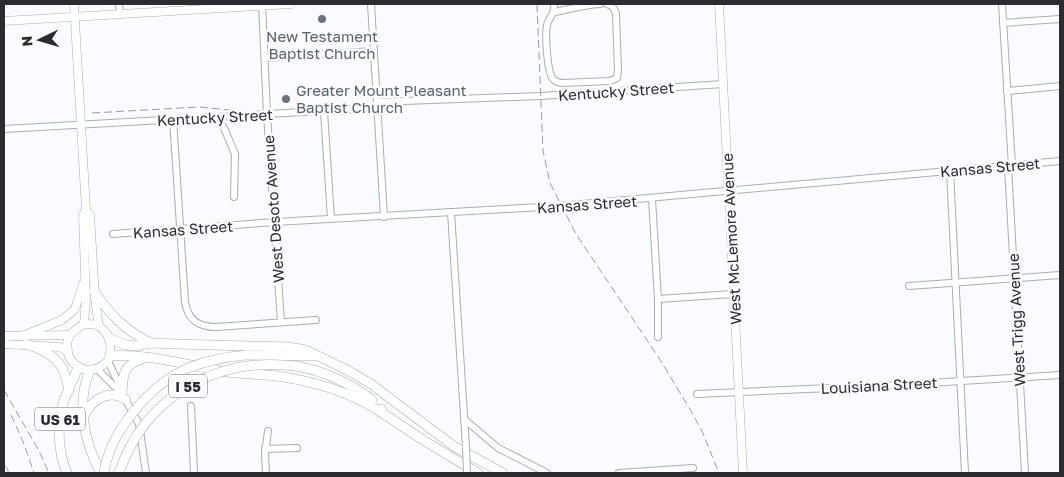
<svg xmlns="http://www.w3.org/2000/svg" width="1064" height="477" viewBox="0 0 1064 477" font-family="'Golos Text',sans-serif">
<style>
.lines{fill:none;stroke-linecap:round;stroke-linejoin:round}
.minor-casing{stroke:#a9aeb5;stroke-width:8}
.major-casing{stroke:#a9aeb5;stroke-width:9}
.highway-casing{stroke:#a9aeb5;stroke-width:10}
.minor{stroke:#fff;stroke-width:6}
.major{stroke:#fff;stroke-width:8}
.highway{stroke:#fff;stroke-width:9}
.rail{stroke:#9b9da0;stroke-width:1;stroke-dasharray:8 4;stroke-linecap:butt}
.minor-bridge-casing{stroke:#a9aeb5;stroke-width:8;stroke-linecap:butt}
.highway-bridge-casing{stroke:#a9aeb5;stroke-width:10;stroke-linecap:butt}
.minor-bridge{stroke:#fff;stroke-width:6}
.highway-bridge{stroke:#fff;stroke-width:9}
.worship-dot{fill:#6b7280;stroke:#f9fbfe;stroke-width:2}
.labels{text-anchor:middle;dominant-baseline:central;stroke-width:5;stroke-linejoin:round;paint-order:stroke}
.shield{fill:#f9fbfe;stroke:#696a6d;stroke-width:1}
.shield-label{font-size:14px;font-weight:bold;fill:#2b2c2f}
.worship-label{font-size:15px;fill:#5b616d;stroke:#f9fbfe}
.street-label{font-size:15px;fill:#2b2c2f;stroke:#f9fbfe}
</style>
<rect width="100%" height="100%" fill="#f9fbfe"/>
<g class="lines">
<g class="minor-casing">
<g id="minor">
<path d="M119 4 120 14"/>
<path d="M262 4 267 114 281 322"/>
<path d="M371 4 384 217"/>
<path d="M554 4C555 17 549 15 547 25 545 34 547 72 553 79 556 82 559 83 563 83L610 81 617 78 618 70 616 13 612 6 607 4"/>
<path d="M1002 4 1012 166"/>
<path d="M555 12C570 9 584 5 600 4"/>
<path d="M1003 23 1060 19"/>
<path d="M265 58 374 51"/>
<path d="M1007 91 1060 86"/>
<path d="M324 111 331 219"/>
<path d="M217 118 224 128 235 154 234 197"/>
<path d="M173 119 185 302C188 320 198 327 216 327L316 320"/>
<path d="M4 129 374 108 378 102 540 96 723 84"/>
<path d="M1008 166 1025 473"/>
<path d="M950 171 965 473"/>
<path d="M652 199 658 299V337"/>
<path d="M451 212 466 447"/>
<path d="M113 234 275 222 559 206 1060 161"/>
<path d="M909 286 1060 275"/>
<path d="M658 299 733 294"/>
<path d="M108 361 119 384 120 390 139 424 146 473"/>
<path d="M97 369 115 387 120 390"/>
<path d="M697 394 897 385 1060 375"/>
<path d="M191 406 194 473"/>
<path d="M464 419 498 448 547 473"/>
<path d="M265 449 297 448"/>
<path d="M4 470 5 473"/>
<path d="M266 473 265 454 268 431"/>
<path d="M619 473 693 468"/>
</g>
</g>
<g class="major-casing">
<g id="major">
<path d="M74 4 86 210 83 215 86 299 84 324"/>
<path d="M719 4 743 473"/>
<path d="M4 21 291 4"/>
<path d="M86 210 90 215 95 298 99 327"/>
<path d="M84 324C88 324 93 324 96 325 111 331 113 348 108 361 86 383 59 359 69 337 72 331 79 328 84 324Z"/>
<path d="M4 336 70 335"/>
<path d="M22 336 62 320 75 309 83 284"/>
<path d="M4 344 59 347 68 351"/>
</g>
</g>
<g class="highway-casing">
<g id="highway">
<path d="M94 291C110 315 126 331 151 343"/>
<path d="M109 338 126 345 135 346 151 343 177 344 288 347 306 350 349 371 371 384 455 447 503 473"/>
<path d="M26 344C39 348 55 355 62 368 66 374 67 383 69 391"/>
<path d="M245 355 315 356"/>
<path d="M110 356C149 353 189 366 227 372 244 374 260 374 277 376 317 382 351 392 384 414"/>
<path d="M296 366C324 371 350 383 372 400"/>
<path d="M90 370C76 402 84 443 101 473"/>
<path d="M122 394C123 376 122 365 142 359"/>
<path d="M381 409 384 414 423 440 478 473"/>
<path d="M85 415C92 399 110 388 126 400"/>
<path d="M67 473C58 452 57 425 63 403 67 391 74 379 78 367"/>
</g>
</g>
<use href="#minor" class="minor"/>
<use href="#major" class="major"/>
<use href="#highway" class="highway"/>
<g class="rail">
<path d="M537 4 543 151 550 183 576 234 659 358 691 411 702 431 719 473"/>
<path d="M92 113 199 107 240 111"/>
<path d="M4 390 39 451 49 473"/>
<path d="M11 415 24 444 34 473"/>
</g>
<g class="minor-bridge-casing">
<path id="minor-bridge" d="M466 447 467 473"/>
</g>
<g class="highway-bridge-casing">
<g id="highway-bridge">
<path d="M104 473C110 431 150 385 188 368 206 361 226 357 245 355"/>
<path d="M119 473C145 396 217 356 296 366"/>
</g>
</g>
<use href="#minor-bridge" class="minor-bridge"/>
<use href="#highway-bridge" class="highway-bridge"/>
</g>
<g class="worship-dot">
<circle cx="322" cy="19" r="5"/>
<circle cx="286" cy="99" r="5"/>
</g>
<g class="labels">
<g class="shield">
<rect x="169" y="374.5" width="38" height="23" rx="4"/>
<rect x="35" y="407.5" width="50" height="23" rx="4"/>
</g>
<g class="shield-label">
<text x="188" y="386">I 55</text>
<text x="60" y="419">US 61</text>
</g>
<g class="worship-label">
<text x="322" y="36">New Testament<tspan x="322" dy="17">Baptist Church</tspan></text>
<text x="296" y="90" text-anchor="start">Greater Mount Pleasant<tspan x="296" dy="17">Baptist Church</tspan></text>
</g>
<g class="street-label">
<text transform="translate(616 91) rotate(-4)">Kentucky Street</text>
<text transform="translate(215 117) rotate(-3)">Kentucky Street</text>
<text transform="translate(990 167) rotate(-5)">Kansas Street</text>
<text transform="translate(587 204) rotate(-4)">Kansas Street</text>
<text transform="translate(273 209) rotate(-94)">West Desoto Avenue</text>
<text transform="translate(183 229) rotate(-4)">Kansas Street</text>
<text transform="translate(731 239) rotate(-93)">West McLemore Avenue</text>
<text transform="translate(1016 320) rotate(-93)">West Trigg Avenue</text>
<text transform="translate(879 385) rotate(-3)">Louisiana Street</text>
</g>
</g>
<rect width="1064" height="477" fill="none" stroke="#2b2c2f" stroke-width="10"/>
<g transform="translate(40 40) rotate(265)" stroke="#f9fbfe" stroke-width="4" paint-order="stroke">
<path d="M0-4L9 19L0 12L-9 19Z" fill="#2b2c2f"/>
<text y="-8" font-size="14" font-weight="bold" text-anchor="middle" fill="#2b2c2f">N</text>
</g>
</svg>
